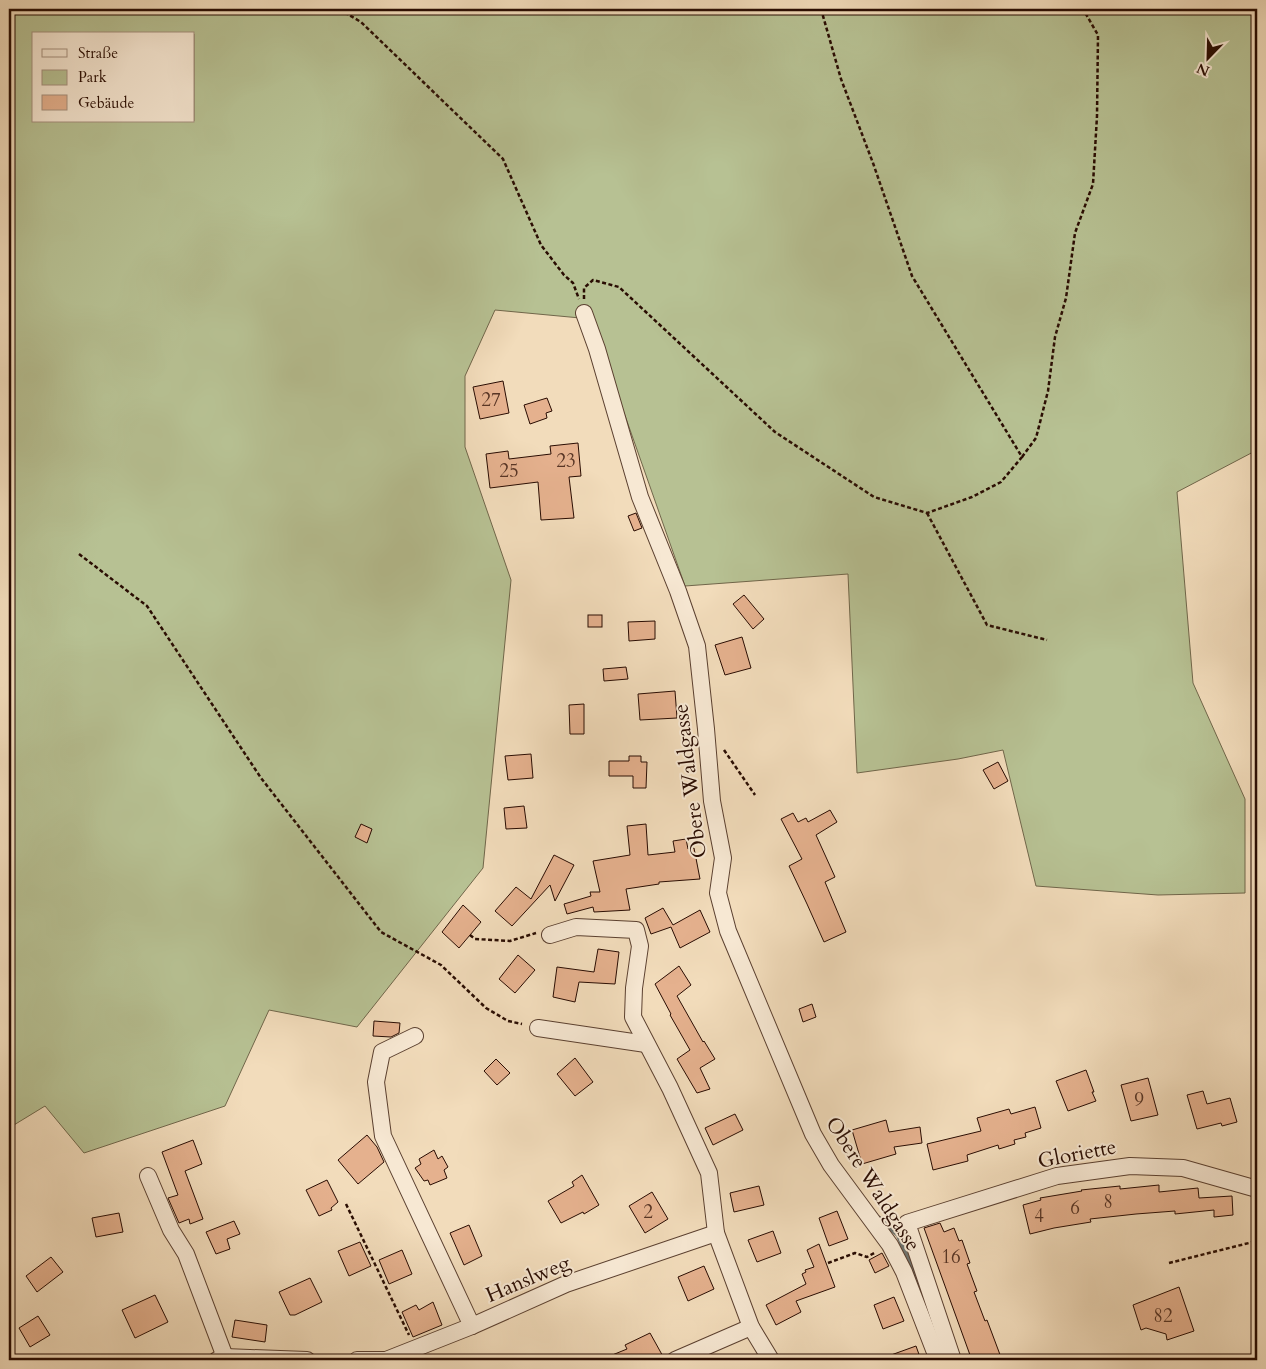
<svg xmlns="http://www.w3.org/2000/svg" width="1266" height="1369" viewBox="0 0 1266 1369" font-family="Cardo,serif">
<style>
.green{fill:#b7c193;stroke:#70664a;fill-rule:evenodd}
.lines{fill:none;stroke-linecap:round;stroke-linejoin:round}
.stream{stroke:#6f746f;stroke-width:4.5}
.building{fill:#e5b18e;stroke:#290c02}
.minor-casing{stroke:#5b4030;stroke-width:18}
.path{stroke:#290c02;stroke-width:2.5;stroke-dasharray:4 2.5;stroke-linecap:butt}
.minor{stroke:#f7e8d3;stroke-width:16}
.labels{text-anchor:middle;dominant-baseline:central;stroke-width:4;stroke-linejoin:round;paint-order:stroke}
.number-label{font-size:19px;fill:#583525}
.street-label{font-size:21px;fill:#290c02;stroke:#f7e8d3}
</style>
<rect width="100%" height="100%" fill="#f2dcbb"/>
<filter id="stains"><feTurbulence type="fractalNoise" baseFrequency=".004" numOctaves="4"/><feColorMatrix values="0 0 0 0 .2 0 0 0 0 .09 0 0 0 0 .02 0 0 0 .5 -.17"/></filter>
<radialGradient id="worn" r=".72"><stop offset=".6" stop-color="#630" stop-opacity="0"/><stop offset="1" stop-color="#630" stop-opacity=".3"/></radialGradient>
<path class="green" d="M9 9H1257V450L1177 492 1193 683 1245 799V893L1158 895 1036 886 1003 750 958 759 857 773 848 574 685 586 591 319 495 310 465 376V447L511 580 483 868 357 1027 269 1010 225 1106 84 1153 45 1106 9 1128ZM34 34H194V121H34Z"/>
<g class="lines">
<path class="stream" d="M879 1218 898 1235 911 1266 920 1290"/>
</g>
<g class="building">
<path d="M503 381 509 413 480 419 473 387Z"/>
<path d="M547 398 552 411 546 413 547 418 530 424 524 405Z"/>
<path d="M578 443 581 476 569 477 574 518 541 520 538 482 490 488 486 454 508 451 509 459 551 454 550 446Z"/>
<path d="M636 513 642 528 634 531 628 516Z"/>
<path d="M744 595 764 619 753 629 733 604Z"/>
<rect x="588" y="615" width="14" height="12"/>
<path d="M655 621V639L629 641 628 622Z"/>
<path d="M742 637 751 668 725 675 715 645Z"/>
<path d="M626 667 628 679 604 681 603 669Z"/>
<path d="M675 691 677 718 640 720 638 694Z"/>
<path d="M584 704V734H570L569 705Z"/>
<path d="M531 754 533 778 508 780 505 756Z"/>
<path d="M629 756H641V762H647L646 788H633V776H609V761H629Z"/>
<path d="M998 762 1008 781 994 789 983 770Z"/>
<path d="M524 806 527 828 506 829 504 808Z"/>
<path d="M830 810 837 822 816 835 835 877 825 882 846 932 824 942 807 904 789 866 802 859 781 819 793 813 798 822 806 818 808 822Z"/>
<path d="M361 824 372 829 367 843 355 837Z"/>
<path d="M646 824 648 855 675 852 673 841 686 839 688 849 694 848 700 879 659 882V884L626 889 630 910 594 912 593 907 567 914 564 904 591 896 590 892H600L593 861 630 855 627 826Z"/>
<path d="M554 855 574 865 555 901 550 885 512 926 495 911 516 887 531 899Z"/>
<path d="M463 905 481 922 459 948 442 932Z"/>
<path d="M663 908 673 925 700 910 710 932 680 948 671 927 651 934 645 918Z"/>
<path d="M598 949 619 952 615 984 579 982 575 1002 553 997 557 967 594 972Z"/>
<path d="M518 955 535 970 515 993 499 979Z"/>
<path d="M679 966 691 985 677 996 703 1042 704 1041 715 1059 700 1068 710 1089 697 1093 677 1059 690 1050 670 1015 671 1014 655 984Z"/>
<path d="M812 1004 816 1017 803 1022 799 1009Z"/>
<path d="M374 1021 400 1023 399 1033 391 1037 373 1036Z"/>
<path d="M575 1058 593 1082 575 1096 557 1074Z"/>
<path d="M496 1059 510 1073 497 1085 484 1071Z"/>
<path d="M1086 1070 1094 1092H1092L1096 1101 1068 1111 1056 1081Z"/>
<path d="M1148 1078 1158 1115 1131 1121 1121 1085Z"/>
<path d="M1203 1091 1207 1104 1230 1098 1237 1122 1222 1126 1221 1123 1197 1129 1187 1095Z"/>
<path d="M1035 1107 1041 1128 1025 1133 1026 1137 1014 1140 1015 1144 999 1149 998 1145 967 1155 968 1161 933 1170 927 1144 981 1131 977 1118 1009 1109 1011 1114Z"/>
<path d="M735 1114 743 1130 713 1145 705 1128Z"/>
<path d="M886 1120 889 1132 920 1127 922 1143 894 1147 896 1154 862 1164 852 1130Z"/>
<path d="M367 1135 377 1147 384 1162 358 1184 338 1160Z"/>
<path d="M193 1140 202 1164 185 1171 203 1219 190 1224 189 1219 179 1223 168 1198 178 1195 162 1152Z"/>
<path d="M434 1150 438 1159 442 1156 448 1167 444 1170 447 1178 430 1185 428 1180 424 1181 415 1168 421 1164 419 1159Z"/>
<path d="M582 1175 599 1205 584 1214 583 1212 561 1223 548 1201 574 1186 572 1182Z"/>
<path d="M327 1180 338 1202 331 1208 332 1210 319 1216 306 1190Z"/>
<path d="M1159 1185V1192L1198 1188 1199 1198 1232 1196 1233 1215 1214 1217V1210L1175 1214V1211L1136 1214 1090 1219 1091 1222 1054 1228 1030 1234 1023 1205 1041 1200 1040 1198 1082 1191 1081 1190 1120 1186V1189Z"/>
<path d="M759 1186 764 1205 734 1212 730 1193Z"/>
<path d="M652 1192 668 1219 645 1233 629 1206Z"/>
<path d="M837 1211 848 1239 829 1246 819 1218Z"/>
<path d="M119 1213 123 1232 96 1237 92 1218Z"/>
<path d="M234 1221 240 1234 227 1239 230 1249 216 1254 206 1232Z"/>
<path d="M940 1223 944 1232 954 1228 959 1241 962 1240 970 1263 967 1264 977 1291 974 1292 985 1321 987 1320 1002 1360H973L971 1355H970L924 1228Z"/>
<path d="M469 1225 482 1256 464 1265 450 1233Z"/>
<path d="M773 1231 781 1253 757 1262 748 1240Z"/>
<path d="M360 1242 371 1266 349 1276 338 1251Z"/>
<path d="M819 1244 835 1287 796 1301 801 1312 776 1325 766 1305 806 1284 802 1274 806 1272 805 1270 814 1267 807 1250Z"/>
<path d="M402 1250 412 1274 389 1284 379 1260Z"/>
<path d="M882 1253 889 1266 875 1273 869 1260Z"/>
<path d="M51 1257 63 1272 37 1292 26 1276Z"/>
<path d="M704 1266 714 1289 688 1301 678 1277Z"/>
<path d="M310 1278 322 1302 295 1315H290L279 1292Z"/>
<path d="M1179 1287 1194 1331 1167 1340 1166 1334 1146 1328 1141 1330 1133 1305Z"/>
<path d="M155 1295 168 1322 135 1338 122 1310Z"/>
<path d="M894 1297 904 1321 883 1329 874 1305Z"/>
<path d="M433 1302 442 1325 413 1337 402 1312 416 1305 419 1310Z"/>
<path d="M38 1316 50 1335 30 1347 19 1328Z"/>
<path d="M235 1320 267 1325 265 1342 232 1337Z"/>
<path d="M650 1333 665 1360H600L627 1349 625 1345Z"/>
<path d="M916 1346 921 1360H880V1359Z"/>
</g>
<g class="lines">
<g class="minor-casing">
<g id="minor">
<path d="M584 313 597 349 640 497 678 591 697 646 706 729 712 801 723 858 718 893 728 931 813 1134 831 1165 890 1245 904 1272 938 1360"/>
<path d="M550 935 576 927 636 930 640 946 634 988 633 1017 670 1088 709 1173 716 1233 751 1327 771 1360"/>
<path d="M538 1028 646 1044"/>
<path d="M415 1036 382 1052 376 1082 383 1136 472 1326"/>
<path d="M148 1176 171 1230 186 1254 225 1357"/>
<path d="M217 1360 225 1357 307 1360"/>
<path d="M357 1360H386L472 1326 566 1284 716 1233"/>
<path d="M675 1360 751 1327"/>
<path d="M953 1360 907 1223 1057 1176 1130 1166 1183 1168 1257 1189"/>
</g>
</g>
<g class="path">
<path d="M339 9 361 22 503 159 541 245 564 275 573 283 579 299"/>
<path d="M584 299V288L593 280 619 287 775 432 874 497 927 513 972 497 1001 482 1022 457 912 276 873 163 841 79 821 9"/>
<path d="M1022 457 1036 438 1048 391 1055 337 1066 298 1075 233 1093 184 1097 116 1098 35 1083 9"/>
<path d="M927 513 987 625 1047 640"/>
<path d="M79 554 147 606 261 778 381 932 441 965 486 1008 508 1021 522 1024"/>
<path d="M724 750 755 795"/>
<path d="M470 935 475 939 510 941 536 933"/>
<path d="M346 1204 409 1335"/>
<path d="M828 1263 855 1253 867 1257 876 1252"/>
<path d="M1169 1263 1257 1241"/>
</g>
<use href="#minor" class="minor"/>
</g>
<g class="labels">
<g class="number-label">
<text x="491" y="400">27</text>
<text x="566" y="461">23</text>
<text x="509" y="471">25</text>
<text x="1139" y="1100">9</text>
<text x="1108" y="1202">8</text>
<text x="1075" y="1208">6</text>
<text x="648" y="1212">2</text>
<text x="1039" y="1216">4</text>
<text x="951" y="1257">16</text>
<text x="1163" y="1316">82</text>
</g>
<g class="street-label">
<text transform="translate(690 781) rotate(-97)">Obere Waldgasse</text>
<text transform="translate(1077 1154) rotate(-11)">Gloriette</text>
<text transform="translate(873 1184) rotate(57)">Obere Waldgasse</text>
<text transform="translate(528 1279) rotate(-23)">Hanslweg</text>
</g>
</g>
<rect width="1266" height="1369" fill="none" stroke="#f2dcbb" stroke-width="30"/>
<rect x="10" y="10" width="1246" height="1349" fill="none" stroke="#290c02" stroke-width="2.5"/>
<rect x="15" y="15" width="1236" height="1339" fill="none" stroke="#290c02"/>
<rect x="32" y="32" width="162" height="90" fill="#f7e8d3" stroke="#a5907f"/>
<rect x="42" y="49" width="25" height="8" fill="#f7e8d3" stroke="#a5907f"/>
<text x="78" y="58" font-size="15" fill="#290c02">Straße</text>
<rect x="42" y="70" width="25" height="15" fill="#b7c193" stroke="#a5907f"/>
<text x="78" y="82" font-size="15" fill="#290c02">Park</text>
<rect x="42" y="95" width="25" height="15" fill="#e5b18e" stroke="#a5907f"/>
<text x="78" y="108" font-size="15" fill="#290c02">Gebäude</text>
<g transform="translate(1208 58) rotate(203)" stroke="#f7e8d3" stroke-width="4" paint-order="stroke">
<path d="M0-4L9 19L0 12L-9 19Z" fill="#290c02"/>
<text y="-8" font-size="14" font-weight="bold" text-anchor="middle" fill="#290c02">N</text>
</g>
<rect width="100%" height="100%" filter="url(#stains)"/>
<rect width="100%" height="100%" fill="url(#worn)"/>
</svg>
